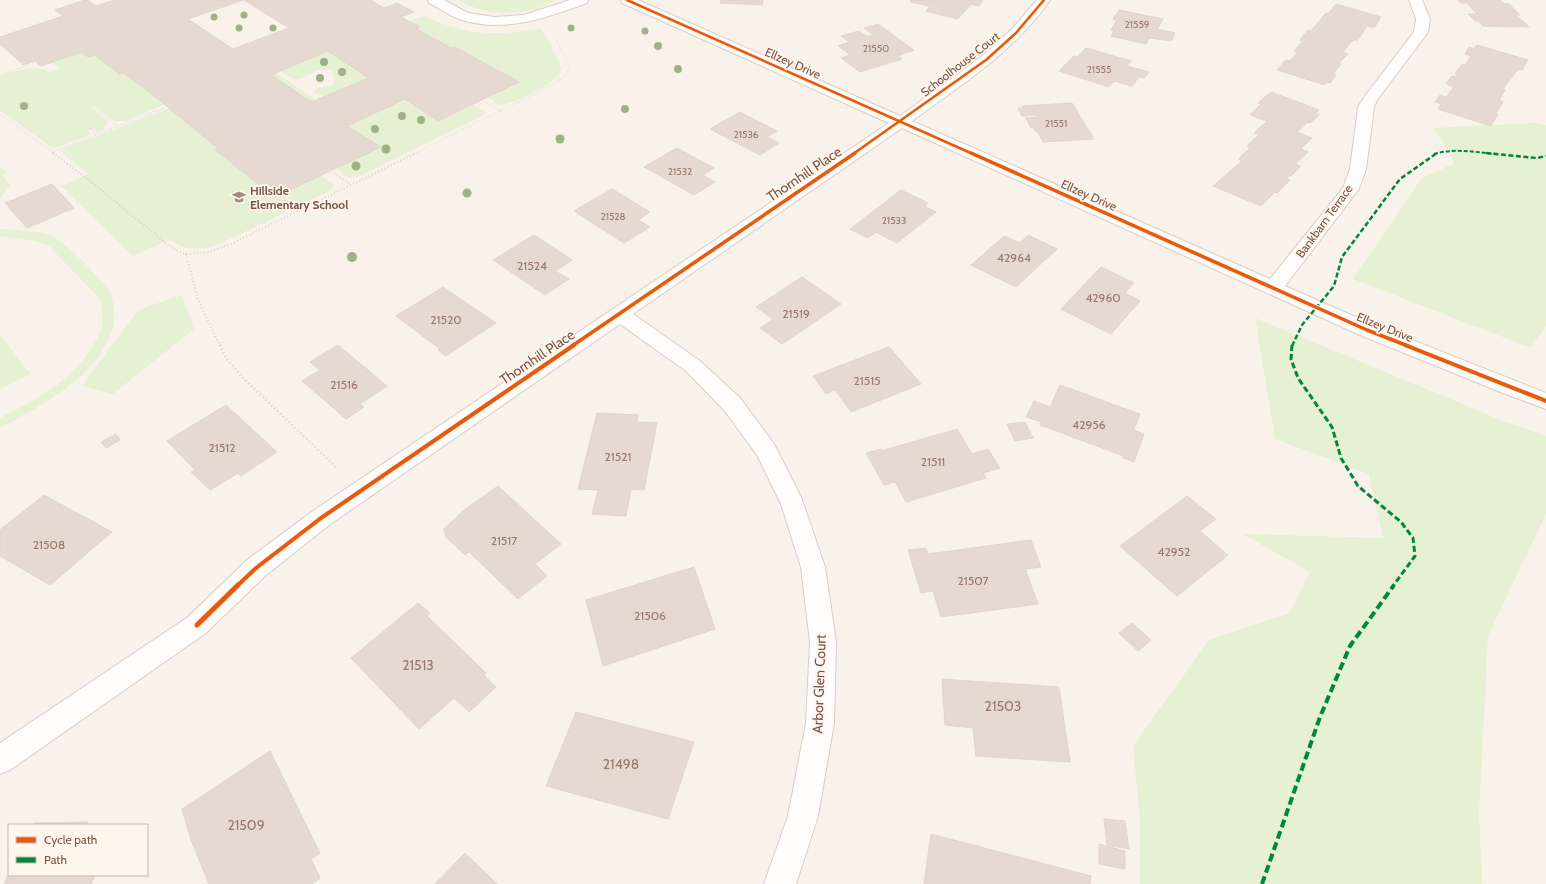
<svg xmlns="http://www.w3.org/2000/svg" width="1546" height="884" viewBox="0 0 1546 884" font-family="Cabin,sans-serif">
<style>
.green{fill:#e6f0d3}
.building{fill:#e6d9d1;stroke:#e2d4cc;fill-rule:evenodd}
.lines{fill:none;stroke-linecap:round;stroke-linejoin:round}
.minor-casing{stroke:#d8cdc6;stroke-width:2}
.path-far2{stroke:#dbd0cc;stroke-width:1.5;stroke-dasharray:0.5 2;stroke-linecap:butt}
.path-far1{stroke:#dbd0cc;stroke-width:2;stroke-dasharray:1 2.5;stroke-linecap:butt}
.path{stroke:#dbd0cc;stroke-width:2.5;stroke-dasharray:1 3;stroke-linecap:butt}
.minor{fill:#fefdfc;fill-rule:evenodd}
.quiet-far3{stroke:#00873e;stroke-width:2;stroke-dasharray:4 2;stroke-linecap:butt}
.quiet-far2{stroke:#00873e;stroke-width:2.5;stroke-dasharray:5 2.5;stroke-linecap:butt}
.quiet-far1{stroke:#00873e;stroke-width:3;stroke-dasharray:6 3;stroke-linecap:butt}
.quiet{stroke:#00873e;stroke-width:4;stroke-dasharray:8 4;stroke-linecap:butt}
.cycleway-far3-casing{stroke:#fff6ed;stroke-width:4}
.cycleway-far2-casing{stroke:#fff6ed;stroke-width:5.5}
.cycleway-far1-casing{stroke:#fff6ed;stroke-width:6}
.cycleway-casing{stroke:#fff6ed;stroke-width:8}
.cycleway-far3{stroke:#e8590c;stroke-width:2.5}
.cycleway-far2{stroke:#e8590c;stroke-width:3.5}
.cycleway-far1{stroke:#e8590c;stroke-width:4}
.cycleway{stroke:#e8590c;stroke-width:5}
.tree{fill:#9eb189}
.labels{text-anchor:middle;dominant-baseline:central;stroke-width:3.5;stroke-linejoin:round;paint-order:stroke}
.far-number-label{font-size:10px;fill:#97776b}
.far-street-label{font-size:12px;fill:#7a5446;stroke:#fff6ed}
.far-poi-label{font-size:12px;font-weight:bold;fill:#7a5446;stroke:#fff6ed;text-anchor:start}
.number-label{font-size:12px;fill:#97776b}
.street-label{font-size:14px;fill:#7a5446;stroke:#fff6ed}
.near-number-label{font-size:14px;fill:#97776b}
</style>
<rect width="100%" height="100%" fill="#f9f2ea"/>
<g class="green">
<path d="M457 0H554C549 5 541 7 535 9 507 16 482 13 457 0Z"/>
<path d="M425 16C463 35 500 37 541 28L559 61 561 70C559 73 557 77 553 80 542 89 513 104 499 105L488 97 519 82 455 47 451 48 416 29 420 27 409 21Z"/>
<path d="M328 51 369 78 325 96 317 94 313 91C320 86 328 88 335 83L334 75 332 71C314 65 306 81 295 79 290 78 285 73 281 71Z"/>
<path d="M82 52 88 57 95 55 119 74 124 73 165 104 126 121H114L94 105 90 106 109 123 104 126V129L97 132 94 128 87 130 91 134 59 147H51L0 110V76C12 72 39 64 49 72L59 68 52 63Z"/>
<path d="M276 73 316 100 311 102 271 75Z"/>
<path d="M405 99 438 121 473 105 485 111 484 115 357 177 349 178 336 168 381 147 347 126Z"/>
<path d="M170 108 219 149 216 150 320 175 333 184 331 190 222 243C203 249 186 253 170 239L133 256 61 186 89 174 62 153 64 149Z"/>
<path d="M1536 123 1546 125V326L1531 348 1353 279 1422 178 1455 163 1434 128Z"/>
<path d="M0 167 7 173 2 175 10 186 0 198Z"/>
<path d="M0 229C15 230 31 230 46 234 66 240 93 273 108 288 139 354 47 404 0 428V418C35 400 71 382 92 347 96 341 101 333 102 325 102 317 102 308 101 300L49 246 35 241 0 236Z"/>
<path d="M182 295 194 329 113 394 82 386 138 310Z"/>
<path d="M1255 318 1506 422 1546 436V514L1488 636 1479 813 1482 884H1140V819L1133 746 1209 640 1290 613 1310 572 1243 534 1383 538 1369 474 1275 439Z"/>
<path d="M0 334 30 374 0 389Z"/>
</g>
<g class="building">
<path d="M85 0H88L96 6 114 0H243L188 19 233 49 289 28 244 0H363L365 1 370 0 384 8 397 3 414 12 401 17 420 27 416 29 451 48 455 47 519 82 438 121 405 99 347 126 381 147 275 197 215 150 219 149 153 95 124 73 119 74 95 55 88 57 82 52 41 66 35 61 24 65 0 44V37L63 16 55 10ZM328 51 369 78 311 102 271 75Z"/>
<path d="M721 0H763L762 5 720 3Z"/>
<path d="M911 0H983L979 6 971 4 958 19 926 11 930 6 910 2Z"/>
<path d="M1458 0H1500L1504 4H1509L1520 15H1516L1529 27 1483 26 1479 21H1475L1468 14H1477L1467 3H1461Z"/>
<path d="M1336 4 1381 17 1374 28 1367 26 1357 41 1355 40 1350 43 1343 52 1348 54 1339 63 1341 64 1333 74 1336 75 1330 83 1327 82 1325 85 1277 70 1286 60 1290 61 1298 52 1294 51 1303 41 1300 40 1308 30 1311 31 1326 13 1328 14Z"/>
<path d="M1119 10 1163 19 1157 29 1175 33 1171 41 1149 38 1146 44 1111 36 1114 31 1111 30 1117 20 1113 19Z"/>
<path d="M878 24 914 50 897 56 902 59 860 72 841 58 850 55 838 46 849 42 841 36 859 31 868 37 874 35 864 28Z"/>
<path d="M1477 45 1528 60 1522 70 1518 69 1503 89 1505 90 1499 100 1503 102 1496 113 1498 114 1491 126 1438 109 1441 104 1435 102 1440 95 1446 97 1454 87 1446 84 1452 76 1455 77 1457 75 1455 74 1462 64 1465 65 1471 56 1465 54 1469 47 1474 49Z"/>
<path d="M1086 48 1131 61 1127 66 1149 72 1144 78 1139 77 1132 86 1114 81 1109 87 1059 71 1074 56 1078 57Z"/>
<path d="M1271 92 1319 110 1315 114 1319 115 1310 123 1308 122 1297 132 1312 138 1301 149 1308 152 1295 164 1301 166 1291 176 1290 175 1287 178 1290 180 1277 193 1275 192 1261 206 1213 186 1242 161 1238 159 1250 148 1247 146 1259 134 1254 133 1267 121 1250 115 1261 104 1258 103Z"/>
<path d="M1072 103 1094 139 1043 142 1038 132H1036L1034 128H1031L1026 118 1038 117 1037 115 1022 116 1018 108H1023L1022 106Z"/>
<path d="M740 112 777 131 767 137 779 143 760 155 710 129Z"/>
<path d="M677 148 714 168 703 175 715 182 694 195 644 167Z"/>
<path d="M52 184 74 208 27 228 5 203Z"/>
<path d="M612 189 650 212 638 220 650 227 624 243 574 211Z"/>
<path d="M901 190 928 203 924 206 936 212 897 243 876 232 868 238 850 229Z"/>
<path d="M534 235 572 260 555 271 569 279 545 295 493 260Z"/>
<path d="M1028 235 1057 249 1016 287 971 265 1004 236 1020 243Z"/>
<path d="M1101 267 1134 283 1125 293 1140 301 1111 334 1061 309Z"/>
<path d="M802 277 841 304 782 344 760 328 773 319 756 307Z"/>
<path d="M443 287 496 323 446 356 438 350 440 349 396 316Z"/>
<path d="M338 345 387 386 360 404 364 407 346 419 302 381 320 370 310 362Z"/>
<path d="M889 347 921 384 851 412 835 390 826 394 813 376Z"/>
<path d="M1060 385 1140 414 1134 430 1144 434 1134 462 1123 458 1124 456 1040 425 1041 422 1026 417 1034 401 1050 407Z"/>
<path d="M226 405 277 452 241 476 238 473 210 490 191 472 195 470 167 441Z"/>
<path d="M597 413 638 415 637 422 657 423 644 490 631 489 626 516 592 514 598 490 578 489Z"/>
<path d="M1025 422 1033 438 1015 441 1007 424Z"/>
<path d="M957 429 972 454 988 449 1000 468 983 473 986 478 906 502 895 482 884 485 866 453 881 449V451Z"/>
<path d="M116 434 120 440 106 448 101 442Z"/>
<path d="M498 486 561 544 535 564 547 576 518 599 469 552 465 555 446 537 444 529 464 510Z"/>
<path d="M44 495 112 532 50 585 0 556V530Z"/>
<path d="M1187 496 1216 519 1200 531 1228 555 1177 596 1120 546Z"/>
<path d="M1031 540 1041 567 1025 569 1038 604 941 617 933 591 921 593 908 550 926 548 928 554Z"/>
<path d="M694 567 715 629 603 666 586 600Z"/>
<path d="M418 603 430 613 427 616 486 673 484 675 496 687 469 712 454 698 419 729 351 658Z"/>
<path d="M1132 623 1151 640 1138 651 1119 633Z"/>
<path d="M942 679 1059 687 1070 762 976 756 973 728 945 725Z"/>
<path d="M576 712 694 742 668 819 546 786Z"/>
<path d="M270 751 320 853 311 859 320 878 312 884H209L191 840 182 809Z"/>
<path d="M1104 819 1125 821 1129 849 1107 845Z"/>
<path d="M88 822 86 825H33L34 823Z"/>
<path d="M931 834 1091 876 1090 884H924Z"/>
<path d="M1099 844 1125 851V869L1099 864Z"/>
<path d="M465 853 497 884H435Z"/>
<path d="M9 874V875H95L91 884H4Z"/>
</g>
<g class="lines">
<g class="minor-casing">
<g id="minor">
<path d="M428 0H444L468 13 494 17 524 15 570 0H588L587 3C546 18 502 34 459 19 449 15 439 8 429 3Z"/>
<path d="M621 0H638L900 116 981 57 1011 30 1037 0H1050C1015 51 961 85 912 121L1270 279 1343 188 1350 169 1358 107 1365 96 1414 32 1416 19 1409 0H1422L1430 19 1428 32 1377 100 1374 107 1366 169 1359 189 1285 286 1374 325 1546 393V409L1503 393 1360 335 902 128 633 314 700 361 740 398 774 444 801 497 825 567 836 642 834 723 818 816 796 884H764L788 816 806 723 810 642 801 567 781 504 757 455 724 410 686 371 620 324 329 525 265 576 206 633 10 770 0 774V743L188 617 247 560 313 511 889 123 622 3Z"/>
</g>
</g>
<g class="path-far2">
<path d="M402 0 408 3"/>
<path d="M0 75 29 65"/>
<path d="M485 102 501 111"/>
<path d="M92 106 117 126"/>
<path d="M0 114 55 154"/>
<path d="M90 129 96 134"/>
<path d="M51 153 164 108"/>
<path d="M414 154 556 83 567 74 570 66 555 37"/>
</g>
<g class="path-far1">
<path d="M53 153 85 177 167 244 178 251 186 254 209 252 231 244 416 153"/>
<path d="M334 173 351 185"/>
<path d="M186 254 198 300 220 346"/>
</g>
<path class="path" d="M220 345 226 358 244 379 337 468"/>
<use href="#minor" class="minor"/>
<path class="quiet-far3" d="M1434 154C1454 148 1475 152 1495 154"/>
<g class="quiet-far2">
<path d="M1486 153 1537 158 1546 156"/>
<path d="M1292 346 1302 325 1334 286 1342 257 1400 179 1437 153"/>
</g>
<path class="quiet-far1" d="M1292 345 1291 359 1298 378 1332 427 1341 458 1358 486 1401 522 1413 538 1415 556 1393 586"/>
<path class="quiet" d="M1262 884 1320 717 1350 646 1394 585"/>
<g class="cycleway-far3-casing">
<g id="cycleway-far3">
<path d="M627 0 973 154"/>
<path d="M853 154 986 60 1016 33 1044 0"/>
</g>
</g>
<g class="cycleway-far2-casing">
<g id="cycleway-far2">
<path d="M971 153 1367 330 1408 346"/>
<path d="M572 346 855 153"/>
</g>
</g>
<g class="cycleway-far1-casing">
<g id="cycleway-far1">
<path d="M1405 345 1546 401"/>
<path d="M237 586 256 568 321 518 574 345"/>
</g>
</g>
<g class="cycleway-casing">
<path id="cycleway" d="M197 625 238 585"/>
</g>
<use href="#cycleway-far3" class="cycleway-far3"/>
<use href="#cycleway-far2" class="cycleway-far2"/>
<use href="#cycleway-far1" class="cycleway-far1"/>
<use href="#cycleway" class="cycleway"/>
</g>
<g class="tree">
<circle cx="244" cy="15" r="3.5"/>
<circle cx="214" cy="17" r="3.5"/>
<circle cx="239" cy="28" r="3.5"/>
<circle cx="273" cy="28" r="3.5"/>
<circle cx="571" cy="28" r="3.5"/>
<circle cx="645" cy="31" r="3.5"/>
<circle cx="658" cy="46" r="4"/>
<circle cx="324" cy="62" r="4"/>
<circle cx="678" cy="69" r="4"/>
<circle cx="342" cy="72" r="4"/>
<circle cx="320" cy="78" r="4"/>
<circle cx="24" cy="106" r="4"/>
<circle cx="625" cy="109" r="4"/>
<circle cx="402" cy="116" r="4"/>
<circle cx="421" cy="120" r="4"/>
<circle cx="375" cy="129" r="4"/>
<circle cx="560" cy="139" r="4.5"/>
<circle cx="386" cy="149" r="4.5"/>
<circle cx="356" cy="166" r="4.5"/>
<circle cx="467" cy="193" r="4.5"/>
<circle cx="352" cy="257" r="5"/>
</g>
<defs>
<g id="school-bare" transform="scale(1.08)"><path d="M0-5L7-2L0 1L-7-2ZM-4 1L0 2.5L4 1V4Q0 6-4 4Z" fill="#a68b7f" stroke="#fff6ed" stroke-width="2.5" paint-order="stroke"/></g>
</defs>
<g fill-rule="evenodd">
<use href="#school-bare" x="239" y="197"/>
</g>
<g class="labels">
<g class="far-number-label">
<text x="1137" y="24">21559</text>
<text x="876" y="48">21550</text>
<text x="1099" y="69">21555</text>
<text x="1056" y="123">21551</text>
<text x="746" y="134">21536</text>
<text x="680" y="171">21532</text>
<text x="613" y="216">21528</text>
<text x="894" y="220">21533</text>
</g>
<g class="far-street-label">
<text transform="translate(793 63) rotate(24)">Ellzey Drive</text>
<text transform="translate(960 64) rotate(-38)">Schoolhouse Court</text>
<text transform="translate(1089 195) rotate(24)">Ellzey Drive</text>
<text transform="translate(1324 221) rotate(-54)">Bankbarn Terrace</text>
<text transform="translate(1385 327) rotate(22)">Ellzey Drive</text>
</g>
<g class="far-poi-label">
<text x="250" y="190">Hillside<tspan x="250" dy="14">Elementary School</tspan></text>
</g>
<g class="number-label">
<text x="1014" y="257">42964</text>
<text x="532" y="265">21524</text>
<text x="1103" y="297">42960</text>
<text x="796" y="313">21519</text>
<text x="446" y="319">21520</text>
<text x="867" y="380">21515</text>
<text x="344" y="384">21516</text>
<text x="1089" y="424">42956</text>
<text x="222" y="447">21512</text>
<text x="618" y="456">21521</text>
<text x="933" y="461">21511</text>
<text x="504" y="540">21517</text>
<text x="49" y="544">21508</text>
<text x="1174" y="551">42952</text>
<text x="973" y="580">21507</text>
<text x="650" y="615">21506</text>
</g>
<g class="street-label">
<text transform="translate(804 174) rotate(-34)">Thornhill Place</text>
<text transform="translate(537 357) rotate(-34)">Thornhill Place</text>
<text transform="translate(819 684) rotate(-88)">Arbor Glen Court</text>
</g>
<g class="near-number-label">
<text x="418" y="665">21513</text>
<text x="1003" y="706">21503</text>
<text x="621" y="764">21498</text>
<text x="246" y="825">21509</text>
</g>
</g>
<rect x="8" y="824" width="140" height="52" fill="#fff6ed" stroke="#cab5aa"/>
<rect x="16" y="837" width="20" height="6" fill="#e8590c" stroke="#cab5aa"/>
<text x="44" y="844" font-size="12" fill="#7a5446">Cycle path</text>
<rect x="16" y="857" width="20" height="6" fill="#00873e" stroke="#cab5aa"/>
<text x="44" y="864" font-size="12" fill="#7a5446">Path</text>
</svg>
